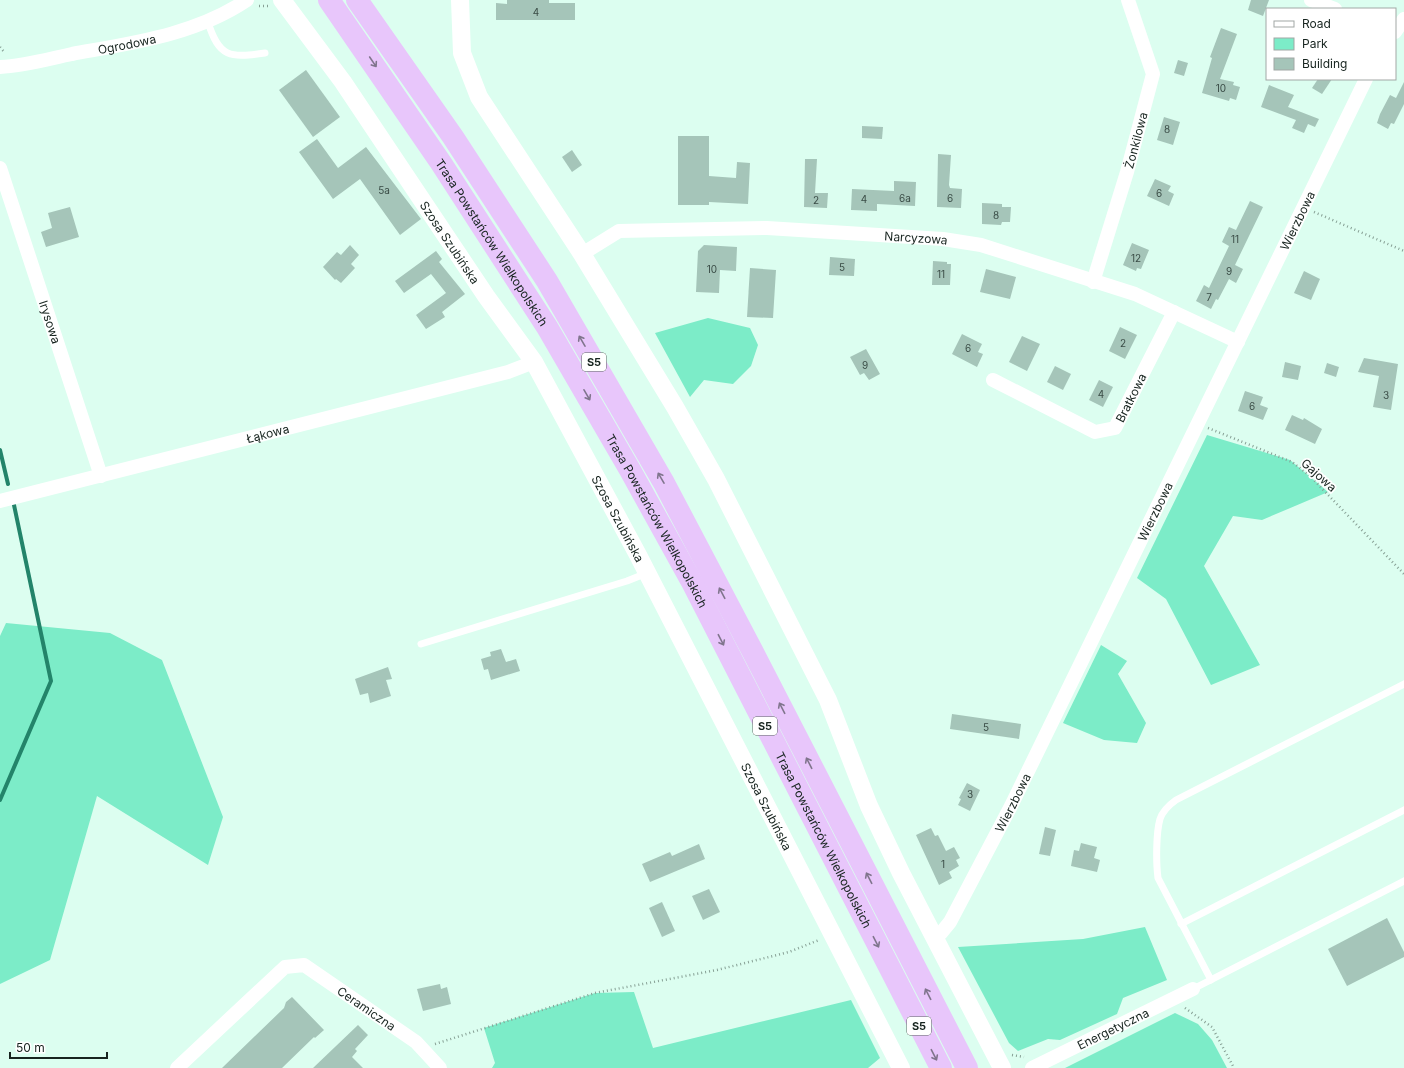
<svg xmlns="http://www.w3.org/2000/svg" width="1404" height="1068" viewBox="0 0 1404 1068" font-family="Inter,sans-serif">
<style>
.green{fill:#7cecc8}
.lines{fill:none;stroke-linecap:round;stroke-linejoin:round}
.stream{stroke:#23846a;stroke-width:4}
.building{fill:#a5c5b9}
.path{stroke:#87a095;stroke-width:2.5;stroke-dasharray:1 3;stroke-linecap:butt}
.service{stroke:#fff;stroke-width:7}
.minor{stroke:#fff;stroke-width:14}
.tertiary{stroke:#fff;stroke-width:18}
.motorway{stroke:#e8c6fb;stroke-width:22}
.oneway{stroke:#80758d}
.labels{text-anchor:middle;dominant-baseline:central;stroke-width:3.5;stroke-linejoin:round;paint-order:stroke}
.number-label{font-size:10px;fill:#3a4c46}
.shield{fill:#fff;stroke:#5d6662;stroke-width:1}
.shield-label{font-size:11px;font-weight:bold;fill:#17241f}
.street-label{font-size:12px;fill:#17241f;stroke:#fff}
</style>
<rect width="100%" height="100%" fill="#dcfef0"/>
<g class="green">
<path d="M708 318 750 328 758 345 751 366 733 384 704 380 690 397 655 333Z"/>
<path d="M1207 435 1290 460 1328 492 1262 520 1233 516 1204 566 1260 665 1211 685 1166 599 1137 578Z"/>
<path d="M6 623 110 633 162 660 223 817 208 865 97 796 50 960 0 984V636Z"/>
<path d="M1101 645 1127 661 1118 674 1146 723 1137 743 1104 740 1063 723Z"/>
<path d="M1145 927 1167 980 1123 998 1117 1014 1060 1040 1048 1039 1018 1051 1009 1043 958 947 1083 939Z"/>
<path d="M634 992 653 1048 851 1000 880 1058 868 1068H492L495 1063 484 1028 595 993Z"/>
<path d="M1175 1013 1198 1024 1212 1040 1227 1068H1065Z"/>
</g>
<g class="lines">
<g class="stream">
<path d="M0 450 8 484"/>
<path d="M0 800 51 681 14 505"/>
</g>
</g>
<g class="building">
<path d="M507 0H549V3H575V20H496V3L507 4Z"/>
<path d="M1251 0H1269L1263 16 1248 10Z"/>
<path d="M1221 28 1237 34 1220 79 1234 82 1233 85 1240 87 1236 100 1230 98 1229 101 1202 93 1212 58 1210 57Z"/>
<path d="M1178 60 1188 63 1184 76 1174 73Z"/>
<path d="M306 70 340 117 313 137 279 90Z"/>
<path d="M1318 79H1332L1322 94 1312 88Z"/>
<path d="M1404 82V104L1394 124 1391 123 1388 129 1377 123 1380 114 1390 95 1396 98Z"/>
<path d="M1269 85 1294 95 1288 107 1319 119 1315 127 1308 124 1304 133 1292 128 1296 120 1261 107Z"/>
<path d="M1164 117 1180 122 1173 145 1157 140Z"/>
<path d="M862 126 883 127 882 139 862 138Z"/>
<path d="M678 136H709V176L736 178 737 162 750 163 748 204 709 202V205H678Z"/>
<path d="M317 139 338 168 366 147 421 219 400 235 360 179 333 199 299 152Z"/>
<path d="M572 150 582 165 572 172 562 157Z"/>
<path d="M938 154 951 155 949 185 950 188 962 189 961 208 937 207Z"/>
<path d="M805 159H817L815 193H828L827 208 804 207Z"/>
<path d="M1155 179 1171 186 1168 191 1174 194 1169 206 1147 196Z"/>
<path d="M894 181 916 182 915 206 877 204V211L851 210 852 189 894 191Z"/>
<path d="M1250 201 1263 207 1235 265 1243 269 1236 283 1229 279 1218 300 1216 299 1211 309 1196 301 1204 285 1209 288 1229 246 1222 242 1229 227 1236 230Z"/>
<path d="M982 203 1002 204V207H1011L1010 222H1002L1001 225 982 224Z"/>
<path d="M70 207 79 237 46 247 41 232 52 228 48 213Z"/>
<path d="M1132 243 1149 250 1141 269 1137 268 1136 271 1123 265Z"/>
<path d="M350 245 359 255 351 264 355 268 341 283 336 279 335 280 323 267 337 252 341 255Z"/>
<path d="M704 245 737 247 736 271 720 270 719 293 696 292 698 251Z"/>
<path d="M436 251 442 259 439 262 465 294 442 312 445 317 426 329 416 315 446 293 431 274 404 293 395 281Z"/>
<path d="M830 257 855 259 854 276 829 275Z"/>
<path d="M933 261 947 262V264H951L950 285H932Z"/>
<path d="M750 268 776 270 773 318 747 317Z"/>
<path d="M986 269 1016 277 1010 299 980 292Z"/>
<path d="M1304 271 1320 279 1311 300 1294 293Z"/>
<path d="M1120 327 1137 335 1125 359 1109 351Z"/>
<path d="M962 334 982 344 978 352 983 354 977 367 952 354Z"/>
<path d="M1022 336 1040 344 1027 371 1009 362Z"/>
<path d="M866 349 880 374 869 380 864 373 860 375 850 357Z"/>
<path d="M1364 358 1398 364 1391 410 1373 407 1379 376 1358 372Z"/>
<path d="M1285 362 1301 366 1298 380 1282 377Z"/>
<path d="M1327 363 1339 367 1336 377 1324 373Z"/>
<path d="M1055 366 1071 374 1063 390 1047 382Z"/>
<path d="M1099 380 1113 387 1103 407 1089 400Z"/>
<path d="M1245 391 1263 397 1260 405 1268 408 1263 420 1238 411Z"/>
<path d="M1292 415 1303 420 1304 418 1322 429 1315 444 1285 430Z"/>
<path d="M501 649 506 662 516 659 520 671 491 680 488 669 484 670 481 659 491 656 490 652Z"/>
<path d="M388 667 392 679 386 680 391 696 370 703 368 693 360 695 355 679Z"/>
<path d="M952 714 1021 724 1019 739 950 729Z"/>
<path d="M967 783 980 790 970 811 958 805 961 799 959 798Z"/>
<path d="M1045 827 1056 830 1050 856 1039 854Z"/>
<path d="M931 828 935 836 938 835 946 851 954 847 960 858 956 860 959 866 949 872 952 878 939 885 916 835Z"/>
<path d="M1081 843 1097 847 1094 858 1100 860 1097 872 1071 866 1074 850 1079 851Z"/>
<path d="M699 844 705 859 650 882 642 864 670 852 672 856Z"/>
<path d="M709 889 720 912 703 920 692 896Z"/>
<path d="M662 902 675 931 662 937 649 908Z"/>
<path d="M1387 918 1404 952V957L1347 986 1328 949Z"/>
<path d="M440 984 441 989 447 987 451 1004 423 1011 417 989Z"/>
<path d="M292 997 324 1030 315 1038 314 1037 282 1068H222L284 1008 286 1002Z"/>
<path d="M358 1025 368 1035 355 1049 357 1051 352 1057 363 1068H313Z"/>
</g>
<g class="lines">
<g class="path">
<path d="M259 6H270"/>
<path d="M0 47 5 53"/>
<path d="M1314 212 1404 251"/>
<path d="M1208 428 1292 462 1309 475 1404 574"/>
<path d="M1185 1008 1212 1027 1234 1068"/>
<path d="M435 1044 595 993 717 970 789 952 819 940"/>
<path d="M1012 1055 1024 1057"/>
</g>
<g class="service">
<path d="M208 22C219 58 230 58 265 53"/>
<path d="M421 644 627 581 647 573"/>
<path d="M1181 924 1404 810"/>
<path d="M1211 980 1158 878C1156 863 1156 833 1160 819 1163 810 1169 805 1176 800L1404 684"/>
<path d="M1193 989 1404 881"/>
</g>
<g class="minor">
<path d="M1311 0 1335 9"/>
<path d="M1395 32 1404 19"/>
<path id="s1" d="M0 67C24 66 48 59 72 54 132 43 195 35 247 0"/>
<path id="s2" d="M0 168 101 476"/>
<path id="s3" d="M582 254 619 231 767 228 943 239 981 245 1135 294 1238 342"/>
<path id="s4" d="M1093 282 1127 172 1153 74 1128 0"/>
<path id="s5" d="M993 380 1095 432 1115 428 1174 312"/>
<path id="s6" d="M0 501 508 372 534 362"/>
<path id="s7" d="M933 937 941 933 950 922 1011 806 1366 79"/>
<path id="s8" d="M177 1068 285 967 304 965 416 1042 440 1068"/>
<path id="s9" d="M1032 1068 1193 989"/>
</g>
<g class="tertiary">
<path id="s10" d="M282 0 343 82 486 296 534 362 638 555 901 1068"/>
<path d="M460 0 462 53 479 97 582 254 675 407 716 479 828 700 869 806 901 873 1002 1068"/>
</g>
<g class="motorway">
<path id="s11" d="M329 0 441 163 547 327 630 470 693 584 941 1068"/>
<path d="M357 0 453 137 547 281 664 483 755 656 967 1068"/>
</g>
</g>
<defs><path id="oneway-shaft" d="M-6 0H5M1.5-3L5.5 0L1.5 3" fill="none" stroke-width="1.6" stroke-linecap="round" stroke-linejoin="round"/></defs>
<g class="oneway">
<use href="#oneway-shaft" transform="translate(373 62) rotate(56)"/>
<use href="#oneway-shaft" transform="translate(582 341) rotate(-120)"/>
<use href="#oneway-shaft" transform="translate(587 395) rotate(60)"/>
<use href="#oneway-shaft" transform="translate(661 478) rotate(-120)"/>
<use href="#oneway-shaft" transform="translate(722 593) rotate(-118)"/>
<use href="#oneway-shaft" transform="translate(721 640) rotate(63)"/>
<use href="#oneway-shaft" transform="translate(782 708) rotate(-117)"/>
<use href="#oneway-shaft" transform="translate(809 763) rotate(-117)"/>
<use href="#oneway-shaft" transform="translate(869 878) rotate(-117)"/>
<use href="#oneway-shaft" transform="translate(876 942) rotate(63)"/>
<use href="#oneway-shaft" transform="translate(928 994) rotate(-117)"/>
<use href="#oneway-shaft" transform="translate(934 1055) rotate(63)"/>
</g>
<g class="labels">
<g class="number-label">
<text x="536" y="12">4</text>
<text x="1221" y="88">10</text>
<text x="1167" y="129">8</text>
<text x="384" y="190">5a</text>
<text x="1159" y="193">6</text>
<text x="905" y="198">6a</text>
<text x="950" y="198">6</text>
<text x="864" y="199">4</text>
<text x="816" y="200">2</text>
<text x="996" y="215">8</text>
<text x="1235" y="239">11</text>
<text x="1136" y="258">12</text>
<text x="842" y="267">5</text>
<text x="712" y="269">10</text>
<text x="1229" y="271">9</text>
<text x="941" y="274">11</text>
<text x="1209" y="297">7</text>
<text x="1123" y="343">2</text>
<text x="968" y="348">6</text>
<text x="865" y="365">9</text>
<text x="1101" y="394">4</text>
<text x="1386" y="395">3</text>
<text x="1252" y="406">6</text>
<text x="986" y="727">5</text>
<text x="970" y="794">3</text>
<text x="943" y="864">1</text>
</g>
<g class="shield">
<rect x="582" y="353" width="24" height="18" rx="3"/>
<rect x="753" y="717" width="24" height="18" rx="3"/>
<rect x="907" y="1017" width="24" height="18" rx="3"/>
</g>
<g class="shield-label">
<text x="594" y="362">S5</text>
<text x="765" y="726">S5</text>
<text x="919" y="1026">S5</text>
</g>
<g class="street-label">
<text stroke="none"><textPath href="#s1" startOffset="129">Ogrodowa</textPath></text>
<text stroke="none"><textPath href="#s4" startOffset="148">Żonkilowa</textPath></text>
<text stroke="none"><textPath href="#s7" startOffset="806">Wierzbowa</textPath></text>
<text stroke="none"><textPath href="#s3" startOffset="341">Narcyzowa</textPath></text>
<text stroke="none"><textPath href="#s10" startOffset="295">Szosa Szubińska</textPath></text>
<text stroke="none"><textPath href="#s11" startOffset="292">Trasa Powstańców Wielkopolskich</textPath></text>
<text stroke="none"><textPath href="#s2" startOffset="162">Irysowa</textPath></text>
<text stroke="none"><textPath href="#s5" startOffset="169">Bratkowa</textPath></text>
<text stroke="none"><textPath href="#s6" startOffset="276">Łąkowa</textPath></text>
<text transform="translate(1319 475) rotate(42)">Gajowa</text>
<text stroke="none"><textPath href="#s7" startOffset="482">Wierzbowa</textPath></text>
<text stroke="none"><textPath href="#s10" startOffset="619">Szosa Szubińska</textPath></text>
<text stroke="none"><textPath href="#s11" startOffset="616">Trasa Powstańców Wielkopolskich</textPath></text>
<text stroke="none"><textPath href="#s7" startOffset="158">Wierzbowa</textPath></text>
<text stroke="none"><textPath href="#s10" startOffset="943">Szosa Szubińska</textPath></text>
<text stroke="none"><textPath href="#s11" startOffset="976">Trasa Powstańców Wielkopolskich</textPath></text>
<text stroke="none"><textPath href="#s8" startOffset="243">Ceramiczna</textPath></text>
<text stroke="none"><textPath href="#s9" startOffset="90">Energetyczna</textPath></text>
</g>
</g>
<rect x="1266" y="8" width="130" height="72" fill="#ffffff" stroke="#a2a7a5"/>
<rect x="1274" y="21" width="20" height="6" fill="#ffffff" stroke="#a2a7a5"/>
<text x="1302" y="28" font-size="12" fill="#17241f">Road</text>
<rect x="1274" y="38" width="20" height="12" fill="#7cecc8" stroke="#a2a7a5"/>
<text x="1302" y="48" font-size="12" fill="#17241f">Park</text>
<rect x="1274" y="58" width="20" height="12" fill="#a5c5b9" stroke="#a2a7a5"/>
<text x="1302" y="68" font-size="12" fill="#17241f">Building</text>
<path d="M10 1052v6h97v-6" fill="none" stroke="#17241f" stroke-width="2"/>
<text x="16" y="1052" font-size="12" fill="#17241f" stroke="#ffffff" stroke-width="3" paint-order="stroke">50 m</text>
</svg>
